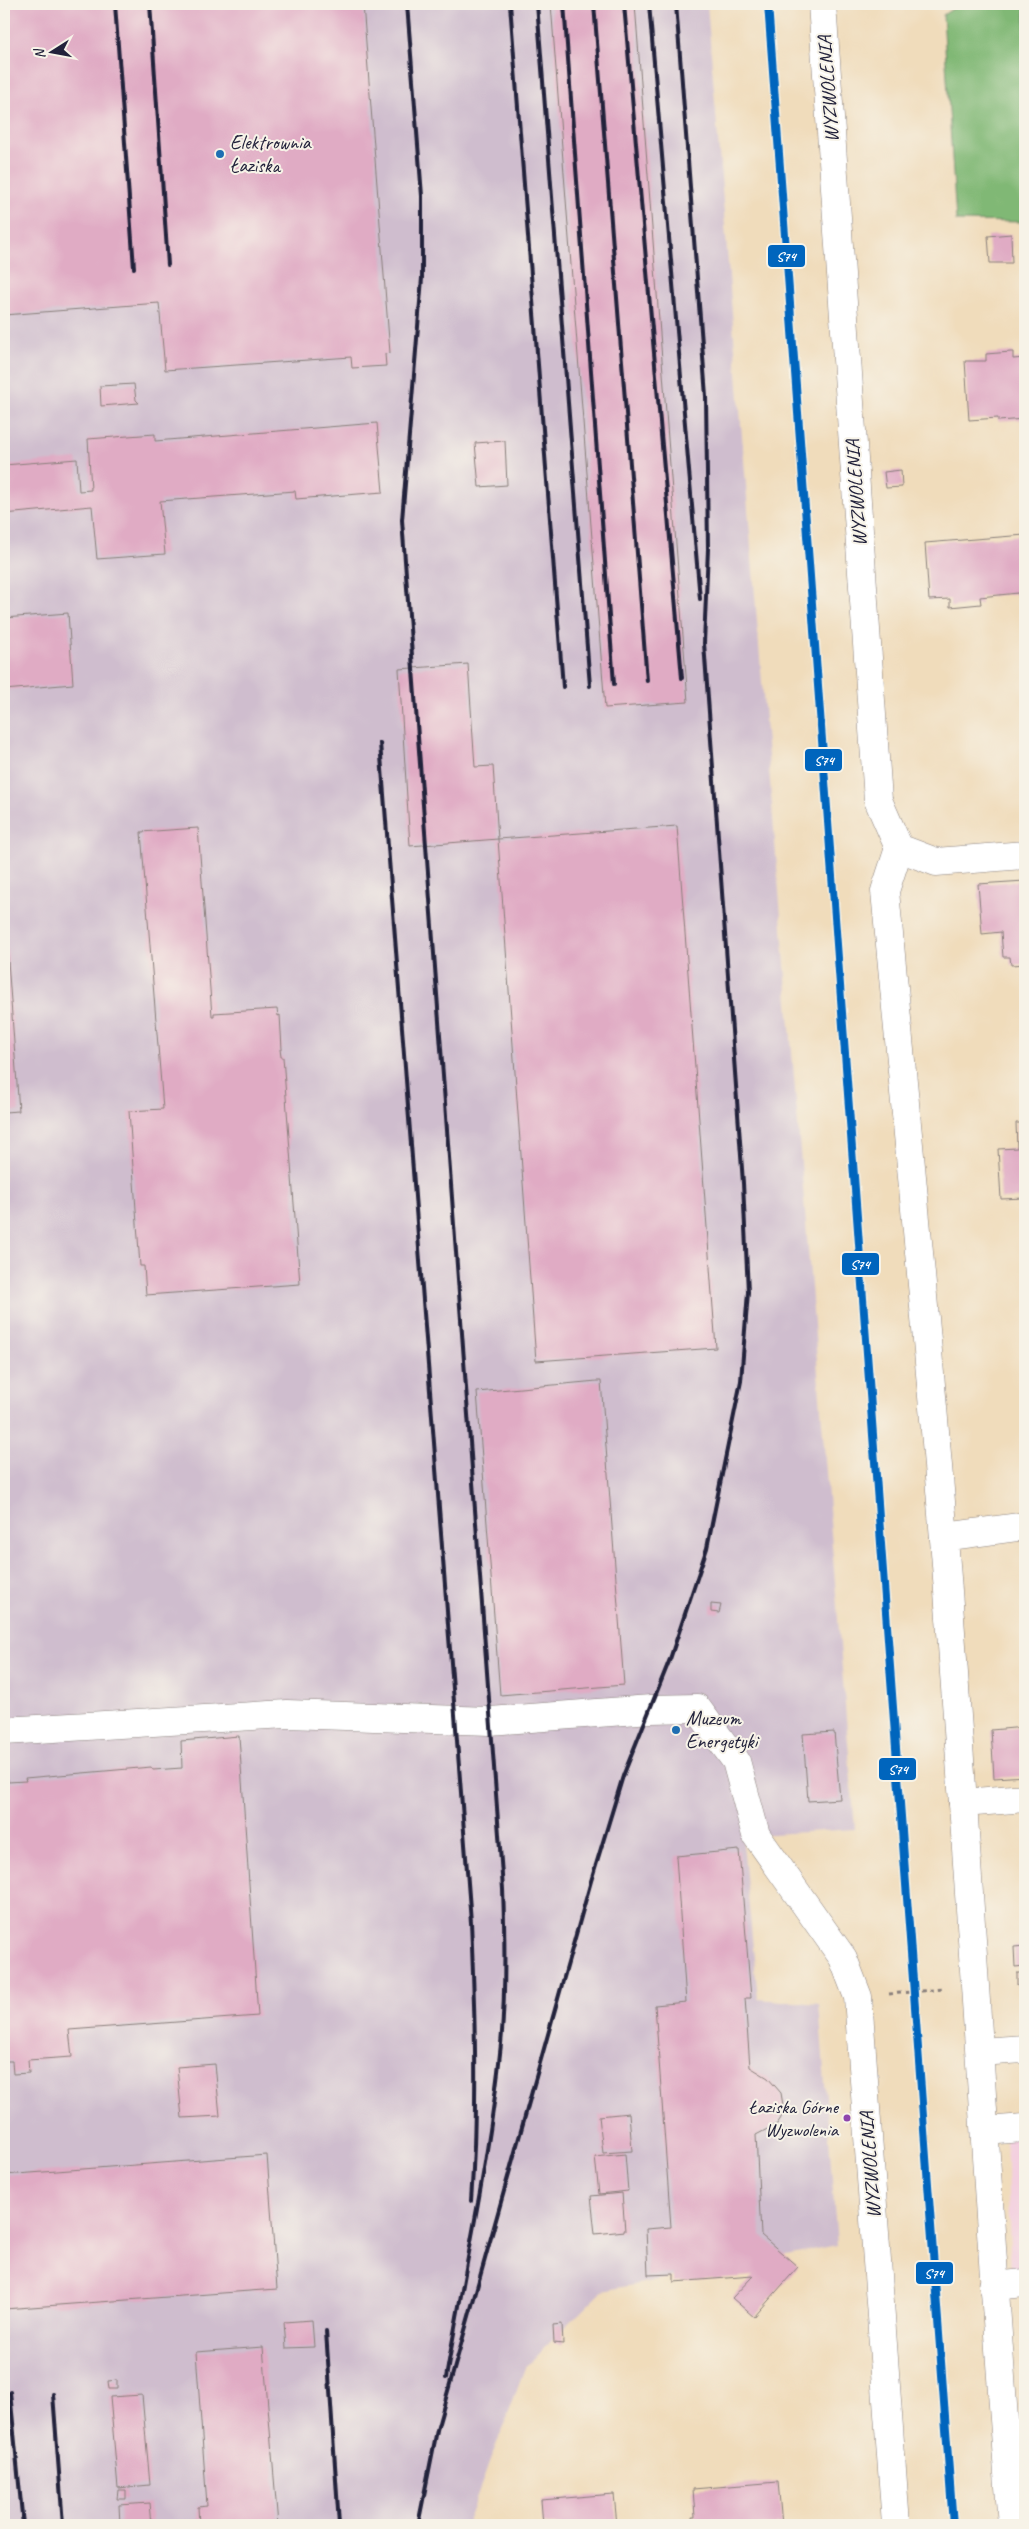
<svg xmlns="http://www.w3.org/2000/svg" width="1029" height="2529" viewBox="0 0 1029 2529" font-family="Caveat,sans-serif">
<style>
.built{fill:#f3cfdf}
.industrial{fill:#cfbdce}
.forest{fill:#80b874;stroke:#516d58}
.building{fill:#e0abc4}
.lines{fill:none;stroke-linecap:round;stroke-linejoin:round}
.minor-casing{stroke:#897f7b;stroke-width:29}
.path{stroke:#897f7b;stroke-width:3;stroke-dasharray:4 4;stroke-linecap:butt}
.minor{stroke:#fff;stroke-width:28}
.rail{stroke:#22223b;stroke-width:4}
.rail-1-casing{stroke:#f7f3e8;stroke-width:11}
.rail-1{stroke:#0065bd;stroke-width:8}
.poi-dot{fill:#1f6fb2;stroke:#f7f3e8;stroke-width:2}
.bus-dot{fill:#8e44ad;stroke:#f7f3e8;stroke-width:2}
.labels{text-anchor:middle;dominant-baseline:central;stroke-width:4;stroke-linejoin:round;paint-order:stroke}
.bus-label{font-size:19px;fill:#22223b;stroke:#f7f3e8;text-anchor:end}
.street-label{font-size:20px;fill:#22223b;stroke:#f7f3e8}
.poi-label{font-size:20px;fill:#22223b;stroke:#f7f3e8;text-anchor:start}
.line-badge{stroke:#f7f3e8;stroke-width:2}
.badge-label{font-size:14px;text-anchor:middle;font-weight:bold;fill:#fff}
</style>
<rect width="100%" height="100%" fill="#f7f3e8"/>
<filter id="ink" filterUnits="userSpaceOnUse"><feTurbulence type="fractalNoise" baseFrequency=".02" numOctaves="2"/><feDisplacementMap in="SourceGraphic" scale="10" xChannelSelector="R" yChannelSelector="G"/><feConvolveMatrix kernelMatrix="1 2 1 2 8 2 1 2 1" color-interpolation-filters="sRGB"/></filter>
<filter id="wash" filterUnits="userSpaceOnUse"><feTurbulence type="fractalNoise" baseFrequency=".0096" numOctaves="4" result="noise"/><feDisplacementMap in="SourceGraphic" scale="20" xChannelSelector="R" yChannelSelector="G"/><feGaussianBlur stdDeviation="1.12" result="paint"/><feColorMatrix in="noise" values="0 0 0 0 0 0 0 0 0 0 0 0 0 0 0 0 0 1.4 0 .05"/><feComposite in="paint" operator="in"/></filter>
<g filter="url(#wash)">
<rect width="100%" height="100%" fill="#f0dcbb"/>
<path class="built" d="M1025 2136V2272L1011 2274 1006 2138Z"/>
<path class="industrial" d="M4 4H707L855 1829 756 1835 742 1834 758 1999 819 2004 837 2245 602 2291 526 2366 466 2525H4Z"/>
<path class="forest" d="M960 4H1025V222L956 221 943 15Z"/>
<g id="blocks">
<g class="building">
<path d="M4 4H363L390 353 385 354 386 366 352 368 351 357 165 370 159 303 4 315Z"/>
<path d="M551 4H635L688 702 605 708Z"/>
<path d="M1011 234 1012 263H990L988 236Z"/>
<path d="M1011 352H1013V359L1025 358V419L998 421V418L969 420 965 361H986V354Z"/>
<path d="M134 384 136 400 139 403 101 406 100 386Z"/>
<path d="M377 423 383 492 296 499 295 491 160 501 165 554 97 559 92 506 4 514V465L77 459 79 491 91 490 88 439 155 434V441Z"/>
<path d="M505 441 507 485 479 487 475 443Z"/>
<path d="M901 470 902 487 886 488 884 472Z"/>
<path d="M1025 535V600L1019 601 1018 593 980 597 981 604 950 607V599L929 600 925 543Z"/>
<path d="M68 613 73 684 4 690V618Z"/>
<path d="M468 664 475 767 493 766 498 839 410 846 399 669Z"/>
<path d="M677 826 716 1348 536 1361 498 839Z"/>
<path d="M198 828 212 1016H214V1013L277 1009 278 1016 280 1015 282 1049H280L281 1057H283L300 1284 146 1295 144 1266H140L129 1111 163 1109 141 832Z"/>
<path d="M1025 881V964L1011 965 1010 957H1003L1001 932 982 934 978 884Z"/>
<path d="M7 947 19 1111 4 1112V948Z"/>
<path d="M1016 1123H1025V1198L1001 1199 998 1149 1017 1148Z"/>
<path d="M597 1381H601L624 1685 500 1695 477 1392Z"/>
<path d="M711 1604 721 1605 719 1613 711 1612Z"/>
<path d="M1025 1727V1776L994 1778 991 1730Z"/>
<path d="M834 1732 840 1799 808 1801 803 1734Z"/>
<path d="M239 1736 258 2016 69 2030 72 2057 28 2060 29 2073 13 2074 12 2061H4V1780L8 1779V1782L26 1781 25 1778 151 1767 153 1770 182 1768 181 1741Z"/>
<path d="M739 1850 751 1998H745L750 2067 768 2078 781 2093 783 2105 781 2118 777 2124 756 2135 761 2235 798 2267 754 2317 732 2298 753 2276 674 2282V2274L648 2275 646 2229 671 2227 655 2005 686 2002 676 1856Z"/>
<path d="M1025 1946V1966L1015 1967 1014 1947Z"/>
<path d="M1017 1973H1025V1984L1017 1985Z"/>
<path d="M215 2064 220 2116 182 2118 177 2067Z"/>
<path d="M629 2113 632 2151 603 2153 599 2116Z"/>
<path d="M625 2154 628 2191 599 2194 595 2157Z"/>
<path d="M267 2155 277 2289 4 2309V2175Z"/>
<path d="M622 2193 625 2231 595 2234 591 2196Z"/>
<path d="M312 2320 314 2347 286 2348 284 2322Z"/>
<path d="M562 2324 563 2344 554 2343 553 2325Z"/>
<path d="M263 2347 278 2525H199L198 2507 207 2506 196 2352Z"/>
<path d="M117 2380V2389H109L108 2381Z"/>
<path d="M142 2395 150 2485 118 2488 110 2397Z"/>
<path d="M778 2482 782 2525H693L692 2517H695L693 2489Z"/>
<path d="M118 2490H126V2499H117Z"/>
<path d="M614 2494 617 2525H543L541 2500Z"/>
<path d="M150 2503 152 2525H120L119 2505Z"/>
</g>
</g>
</g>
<g filter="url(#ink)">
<use href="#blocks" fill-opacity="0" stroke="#897f7b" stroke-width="1"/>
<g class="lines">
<g class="minor-casing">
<g id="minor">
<path d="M822 4 878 800 899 848 936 862 1025 855"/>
<path d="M899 848 885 891C905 1107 927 1323 944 1539 970 1868 986 2197 1012 2525"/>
<path d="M944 1537 1025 1526"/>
<path d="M4 1731 287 1714 490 1721 651 1709 697 1708 736 1761 756 1835 843 1958 858 1997 896 2525"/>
<path d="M963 1803 1025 1798"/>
<path d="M980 2052 1025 2049"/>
<path d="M985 2131 1025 2128"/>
<path d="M993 2286 1025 2283"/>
</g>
</g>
<path class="path" d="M889 1994 943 1989"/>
<use href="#minor" class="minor"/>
<g class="rail">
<path d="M115 4 134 268"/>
<path d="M150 4 168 265"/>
<path d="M407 4 422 196V278L402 520 503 1889C505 1941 506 1992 501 2044 490 2156 465 2267 446 2378"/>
<path d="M510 4 563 687"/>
<path d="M537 4 590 686"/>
<path d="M564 4 614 684"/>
<path d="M594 4 647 681"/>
<path d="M624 4 682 678"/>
<path d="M649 4 700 599"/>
<path d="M380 743 471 1922C475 2015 478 2108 471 2201"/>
<path d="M326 2331 339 2525"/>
<path d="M10 2392 23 2525"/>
<path d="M53 2394 63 2525"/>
<path d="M418 2525 437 2430 591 1881 623 1776 670 1659 707 1548 741 1381 748 1292 743 1183 704 643 708 549 706 396 676 4"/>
</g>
<g class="rail-1-casing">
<path id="rail-1" d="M768 4 953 2525"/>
</g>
<use href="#rail-1" class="rail-1"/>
</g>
</g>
<g class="poi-dot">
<circle cx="220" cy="154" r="5"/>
<circle cx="676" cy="1730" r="5"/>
</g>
<circle class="bus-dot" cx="847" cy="2118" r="4.5"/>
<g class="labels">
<g class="bus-label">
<text x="838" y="2107">Łaziska Górne<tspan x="838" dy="23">Wyzwolenia</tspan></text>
</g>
<g class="street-label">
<text transform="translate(828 89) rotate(-94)">WYZWOLENIA</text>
<text transform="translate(856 493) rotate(-94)">WYZWOLENIA</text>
<text transform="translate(870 2165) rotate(-94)">WYZWOLENIA</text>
</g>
<g class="poi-label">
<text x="230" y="142">Elektrownia<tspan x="230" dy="23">Łaziska</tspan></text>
<text x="686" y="1718">Muzeum<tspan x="686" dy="23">Energetyki</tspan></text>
</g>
</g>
<g class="line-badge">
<rect x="767" y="244" width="39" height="24" rx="5" fill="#0065bd"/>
<rect x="804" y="748" width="39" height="24" rx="5" fill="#0065bd"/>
<rect x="841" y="1252" width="39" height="24" rx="5" fill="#0065bd"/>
<rect x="878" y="1757" width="39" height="24" rx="5" fill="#0065bd"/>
<rect x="915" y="2261" width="39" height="24" rx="5" fill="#0065bd"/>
</g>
<g class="badge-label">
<text x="786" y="261">S74</text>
<text x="824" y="765">S74</text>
<text x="860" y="1269">S74</text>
<text x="898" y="1774">S74</text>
<text x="934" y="2278">S74</text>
</g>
<rect width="1029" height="2529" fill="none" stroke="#f7f3e8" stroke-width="20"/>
<g transform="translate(52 52) rotate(259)" stroke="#f7f3e8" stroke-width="4" paint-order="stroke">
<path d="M0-4L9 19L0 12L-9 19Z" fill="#22223b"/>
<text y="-8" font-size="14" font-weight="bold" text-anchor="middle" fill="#22223b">N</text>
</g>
</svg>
